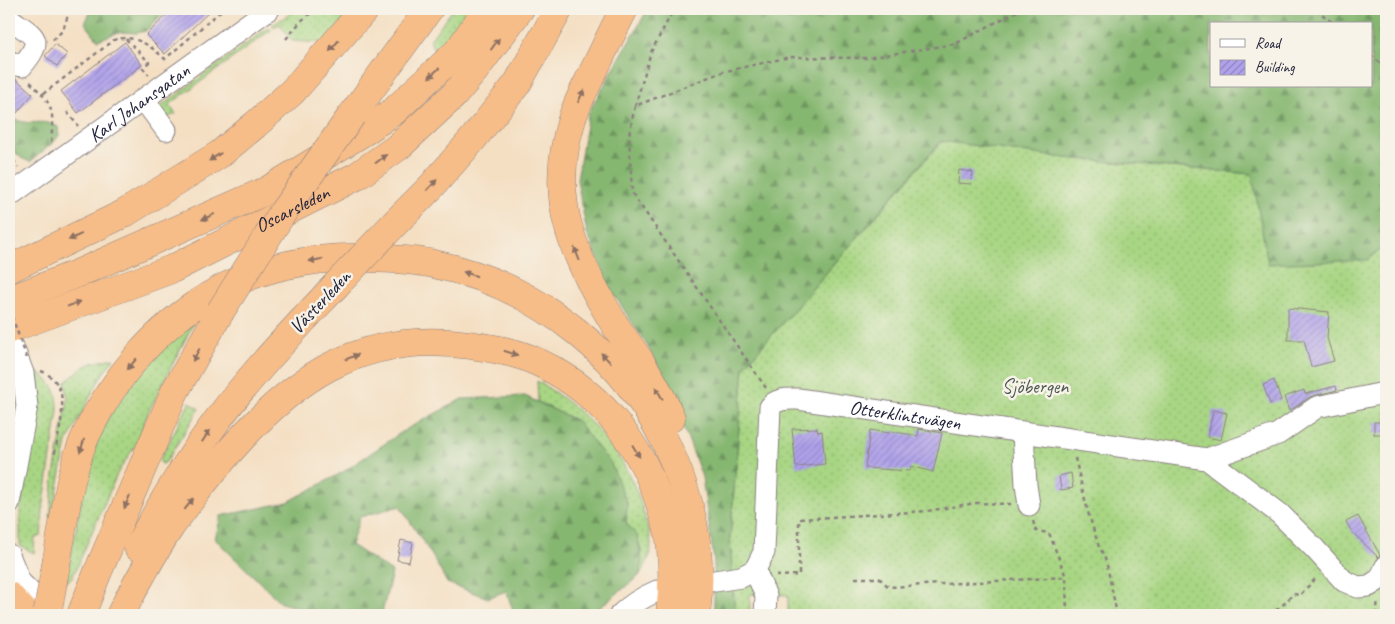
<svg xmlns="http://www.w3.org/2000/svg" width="1395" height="624" viewBox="0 0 1395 624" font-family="Caveat,sans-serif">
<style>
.grass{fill:url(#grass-dots);stroke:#657c5f}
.forest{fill:url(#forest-firs);stroke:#546c56;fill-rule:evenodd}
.building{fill:url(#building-hatch)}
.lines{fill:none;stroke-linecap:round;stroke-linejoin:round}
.minor-casing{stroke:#8b807f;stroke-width:23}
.highway-casing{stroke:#8b807f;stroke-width:29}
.path{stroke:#8b807f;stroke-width:2.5;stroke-dasharray:4 4;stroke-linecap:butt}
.minor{stroke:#fff;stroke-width:21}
.highway{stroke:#f7bd88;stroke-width:28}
.highway-bridge-casing{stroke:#8b807f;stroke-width:29;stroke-linecap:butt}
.path-bridge{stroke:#8b807f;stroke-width:2.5;stroke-dasharray:4 4;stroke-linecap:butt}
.highway-bridge{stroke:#f7bd88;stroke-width:28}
.oneway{fill:#8c7062}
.labels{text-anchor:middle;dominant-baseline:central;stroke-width:5;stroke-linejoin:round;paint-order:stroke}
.street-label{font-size:20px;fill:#22223b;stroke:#f7f3e8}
.park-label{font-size:20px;fill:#4a5851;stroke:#f7f3e8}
</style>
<defs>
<pattern id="grass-dots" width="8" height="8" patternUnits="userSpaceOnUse" patternTransform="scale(1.25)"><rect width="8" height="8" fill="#a8d683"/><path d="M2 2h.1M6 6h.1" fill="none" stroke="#90b772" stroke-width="1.8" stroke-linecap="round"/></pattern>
<pattern id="forest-firs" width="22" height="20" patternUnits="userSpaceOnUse" patternTransform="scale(1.25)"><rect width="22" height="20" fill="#86b771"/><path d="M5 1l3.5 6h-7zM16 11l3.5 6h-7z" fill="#6d945e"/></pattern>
<pattern id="building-hatch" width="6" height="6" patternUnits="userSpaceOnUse" patternTransform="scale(1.25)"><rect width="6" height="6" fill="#b0a1eb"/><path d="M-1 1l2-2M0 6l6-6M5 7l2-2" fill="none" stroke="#8f83c0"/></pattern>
</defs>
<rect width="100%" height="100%" fill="#f7f3e8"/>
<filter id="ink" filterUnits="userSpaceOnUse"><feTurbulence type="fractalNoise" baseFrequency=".02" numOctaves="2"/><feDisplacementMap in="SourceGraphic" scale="10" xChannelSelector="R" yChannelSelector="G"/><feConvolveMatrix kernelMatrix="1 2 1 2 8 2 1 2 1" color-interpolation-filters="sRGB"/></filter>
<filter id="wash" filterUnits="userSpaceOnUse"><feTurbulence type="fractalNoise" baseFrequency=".0096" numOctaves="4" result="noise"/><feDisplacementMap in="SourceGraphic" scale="20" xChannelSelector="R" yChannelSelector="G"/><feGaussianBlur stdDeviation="1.12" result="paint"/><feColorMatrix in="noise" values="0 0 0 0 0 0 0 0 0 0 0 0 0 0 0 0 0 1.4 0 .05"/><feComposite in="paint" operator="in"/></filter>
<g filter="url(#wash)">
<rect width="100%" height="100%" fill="#f4dfc3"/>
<g class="grass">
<path d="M298 9H353L323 43 292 41 280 24 274 27 272 25Z"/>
<path d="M453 9H470L448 38 434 52 430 40Z"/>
<path d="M269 27 271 30 169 105 176 114 168 117 160 107Z"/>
<path d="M942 141 1065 158 1252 174 1367 260 1386 246V615H788V595L750 594V615H735L730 538 744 367Z"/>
<path d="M194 322 148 413 135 446 118 472 73 576 66 583 84 485 92 454 111 412 157 352Z"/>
<path d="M114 358 100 378 67 442 52 517H50L54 475 66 410 68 399 65 383 82 368 92 363Z"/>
<path d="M37 372C53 382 58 391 58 410L43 509 41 536 35 538 34 553 20 546V510L39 404Z"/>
<path d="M537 381C588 411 629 456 644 514 652 542 656 551 639 576 644 553 642 540 626 523L627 502 577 421 538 402Z"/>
<path d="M190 402 199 409 166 462 162 464 159 461Z"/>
</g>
<g class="forest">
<path d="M92 9H169L146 31 136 33 119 32 98 40 85 23Z"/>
<path d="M648 9H1386V246L1367 260 1268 264 1252 174 1065 158 941 141 744 367 730 538 735 615H714V560L702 477 687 436 648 347 611 290 587 233 577 180 588 113ZM1211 24H1371V86H1211Z"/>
<path d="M9 115C27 130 42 116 58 127L59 135 55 141 30 162 21 158 9 146Z"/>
<path d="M525 396 577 421 611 464 627 503 626 523 637 535 642 560 639 576 590 615H515L506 591 488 598 447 583 433 557 400 506 360 517 351 545 392 572 382 613 374 615H328L281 603 215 539 221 516 288 502 343 472 405 430 462 399Z"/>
</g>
<g id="blocks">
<g class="building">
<path d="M173 9H212L165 54 146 35Z"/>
<path d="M125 42 142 65 78 113 61 91Z"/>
<path d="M55 44 67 54 57 66 45 56Z"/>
<path d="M9 75 14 77 33 94 15 115 9 110Z"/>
<path d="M959 170 973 172 971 184 958 183Z"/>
<path d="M1288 308 1329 312 1327 338 1334 361 1311 367 1304 340H1288Z"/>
<path d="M1274 380 1281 400 1270 404 1263 385Z"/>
<path d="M1336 386 1337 390 1310 397 1289 411 1284 397 1304 390 1305 394Z"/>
<path d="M1213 410 1227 413 1221 440 1208 437Z"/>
<rect x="1374" y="422" width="12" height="12"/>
<path d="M817 428 818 432 822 431 825 464 796 467 792 429Z"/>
<path d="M919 429 942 433 933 472 911 466 910 471 865 468 870 430 889 433 890 431 918 436Z"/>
<path d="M1071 473 1073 488 1061 490 1059 476Z"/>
<path d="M1358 516 1380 555 1378 557 1352 532 1346 522Z"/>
<path d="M401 540 413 543 409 562 397 560Z"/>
</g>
</g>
</g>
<g filter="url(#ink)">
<use href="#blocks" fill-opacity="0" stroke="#8b807f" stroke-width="1"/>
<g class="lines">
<g class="minor-casing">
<g id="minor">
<path d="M9 18C34 37 46 37 22 66L16 65 9 61"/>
<path d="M144 100 166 130"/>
<path id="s1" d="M9 196 269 9"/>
<path d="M9 336 23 373 27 406 9 503"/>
<path d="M1023 433 1026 485 1029 505"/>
<path d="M1207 459 1278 434 1317 407 1379 394"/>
<path d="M9 555 20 582 53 615"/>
<path id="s2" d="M755 570 764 552 770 407C776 398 788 399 798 399L1207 459 1280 514 1315 549 1344 581 1358 587 1369 586 1380 579 1386 566"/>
<path d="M715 581 741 577 755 570 766 596 765 615"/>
<path d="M620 615C631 604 643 597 657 591"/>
</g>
</g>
<g class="highway-casing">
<g id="highway">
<path d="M624 9C613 30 603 52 592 74 585 88 577 103 572 119 547 199 572 252 612 320 621 336 633 349 642 364 653 381 663 399 671 418"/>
<path d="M352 115 429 9"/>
<path d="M398 220 431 187 473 139 517 84 559 9"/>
<path d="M9 269 125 213 220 154 255 125 292 92 365 9"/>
<path d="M9 300 79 273 268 190 365 131 394 111 458 51 487 9"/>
<path id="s3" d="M9 329 172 269 357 176 398 147 454 95 475 70 520 9"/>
<path d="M138 547C159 508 182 469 208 433 246 379 293 331 338 283"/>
<path d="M57 559C65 517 69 471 87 433 113 378 157 327 209 296 256 267 313 256 368 258 390 259 413 259 434 264 540 286 631 359 673 459 694 508 703 562 696 615"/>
<path d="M9 596 27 615"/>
<path d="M81 615 97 574 175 391 220 312"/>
<path d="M120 615C136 585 152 554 171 526 212 469 267 400 329 367 373 344 422 338 470 345 490 348 510 351 528 358 596 385 644 445 663 514 665 522 669 530 670 539 673 564 673 590 670 615"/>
</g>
</g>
<g class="path">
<path d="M1316 9 1334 24"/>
<path d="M126 39 149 62 143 68 149 75"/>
<path d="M286 39 301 21 312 12 313 9"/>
<path d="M53 40 63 30 70 9"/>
<path d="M1371 55 1386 68"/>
<path d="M30 82C54 105 54 111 51 143"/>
<path d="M43 94 114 40C134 33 151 46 165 59L223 9"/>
<path d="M635 106 651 52 674 9"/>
<path d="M67 112 78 126"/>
<path d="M9 153 18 167"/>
<path d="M41 371C76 385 58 430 54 458"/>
<path d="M766 388 632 193 629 135 635 106 722 72 790 57 866 58 955 44 1021 9"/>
<path d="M1075 458 1088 512 1099 547 1104 555 1107 565 1117 615"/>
<path d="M1033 521 1036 531 1049 533 1066 577 1067 615"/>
<path d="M776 576 799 575V519L927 511 976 503 1011 504"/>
<path d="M855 578H879L889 587 1066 577"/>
<path d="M1270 615 1286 602 1293 594 1300 595 1317 577"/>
<path d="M1376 615 1378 600"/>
</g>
<use href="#minor" class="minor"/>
<use href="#highway" class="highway"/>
<g class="highway-bridge-casing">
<g id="highway-bridge">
<path d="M338 283 398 220"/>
<path d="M220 312 283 212 352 115"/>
<path d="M47 615 57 559"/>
</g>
</g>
<path class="path-bridge" d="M9 309 28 361"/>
<use href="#highway-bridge" class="highway-bridge"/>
</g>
<defs><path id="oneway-solid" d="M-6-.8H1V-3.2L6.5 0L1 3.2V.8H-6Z" transform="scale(1.25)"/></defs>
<g class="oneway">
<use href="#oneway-solid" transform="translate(495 44) rotate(-54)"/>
<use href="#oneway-solid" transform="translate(334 46) rotate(130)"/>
<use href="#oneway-solid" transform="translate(434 73) rotate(137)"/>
<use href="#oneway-solid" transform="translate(581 96) rotate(-65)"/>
<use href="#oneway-solid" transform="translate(215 157) rotate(147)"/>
<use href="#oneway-solid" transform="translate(381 159) rotate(-37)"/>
<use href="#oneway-solid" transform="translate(432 185) rotate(-47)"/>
<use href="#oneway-solid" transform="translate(208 217) rotate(156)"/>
<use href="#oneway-solid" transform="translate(75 237) rotate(155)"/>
<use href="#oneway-solid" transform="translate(577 254) rotate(-111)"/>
<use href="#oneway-solid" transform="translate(316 260) rotate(171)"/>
<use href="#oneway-solid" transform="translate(470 274) rotate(-162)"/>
<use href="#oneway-solid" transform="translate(74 304) rotate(-21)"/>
<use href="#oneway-solid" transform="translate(511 353) rotate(17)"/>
<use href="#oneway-solid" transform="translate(196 355) rotate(119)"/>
<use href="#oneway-solid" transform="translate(352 357) rotate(-21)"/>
<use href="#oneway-solid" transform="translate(606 358) rotate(-134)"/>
<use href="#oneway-solid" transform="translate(132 364) rotate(130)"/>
<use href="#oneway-solid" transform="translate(659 393) rotate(-120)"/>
<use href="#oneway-solid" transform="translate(206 436) rotate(-56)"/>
<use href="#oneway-solid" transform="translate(82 446) rotate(108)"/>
<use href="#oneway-solid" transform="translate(636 451) rotate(59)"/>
<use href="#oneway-solid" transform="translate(127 502) rotate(113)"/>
<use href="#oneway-solid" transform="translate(189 504) rotate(-52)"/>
</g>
</g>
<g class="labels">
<g class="street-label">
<text stroke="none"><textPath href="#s1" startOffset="160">Karl Johansgatan</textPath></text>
<text stroke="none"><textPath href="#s3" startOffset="308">Oscarsleden</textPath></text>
<text transform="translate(320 302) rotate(-47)">Västerleden</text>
<text stroke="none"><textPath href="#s2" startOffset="304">Otterklintsvägen</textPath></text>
</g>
<g class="park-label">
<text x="1035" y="386">Sjöbergen</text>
</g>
</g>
<rect width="1395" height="624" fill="none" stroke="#f7f3e8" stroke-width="30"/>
<rect x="1210" y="22" width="162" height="65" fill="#f7f3e8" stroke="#a29fa3"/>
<rect x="1220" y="39" width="25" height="8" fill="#ffffff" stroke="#a29fa3"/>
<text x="1255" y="48" font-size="15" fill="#22223b">Road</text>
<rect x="1220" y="60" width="25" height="15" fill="url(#building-hatch)" stroke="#a29fa3"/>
<text x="1255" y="72" font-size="15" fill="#22223b">Building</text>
</svg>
